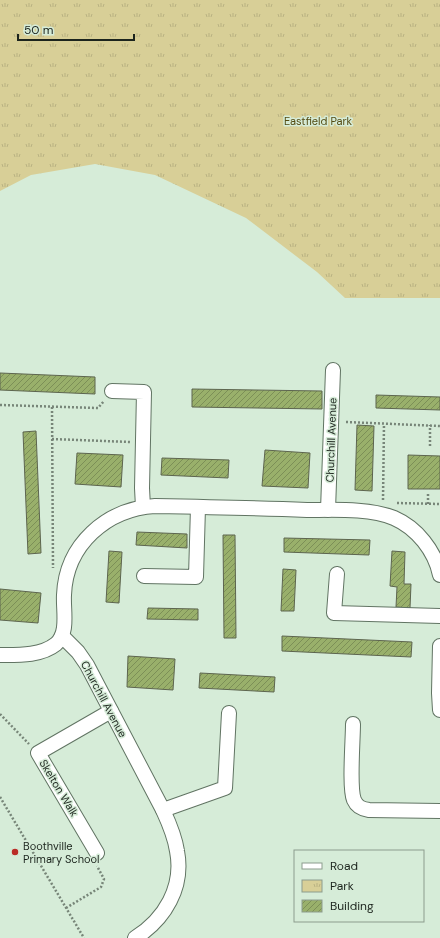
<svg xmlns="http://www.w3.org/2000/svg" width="440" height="938" viewBox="0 0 440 938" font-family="'DM Sans',sans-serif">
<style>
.park{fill:url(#park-tufts)}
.building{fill:url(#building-hatch);stroke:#5d654f}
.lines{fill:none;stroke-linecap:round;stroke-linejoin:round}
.minor-casing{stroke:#617463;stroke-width:16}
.path{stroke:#778578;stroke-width:2.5;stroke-dasharray:2 2;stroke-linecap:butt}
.minor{stroke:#fff;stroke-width:14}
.poi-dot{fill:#ba2c26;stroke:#d6ecd8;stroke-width:1.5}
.labels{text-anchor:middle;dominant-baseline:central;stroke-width:3;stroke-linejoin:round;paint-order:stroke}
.park-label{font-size:11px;fill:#544b12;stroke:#d6ecd8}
.street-label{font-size:11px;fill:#1c241d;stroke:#d6ecd8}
.poi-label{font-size:11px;fill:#1c241d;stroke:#d6ecd8;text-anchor:start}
</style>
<defs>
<pattern id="park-tufts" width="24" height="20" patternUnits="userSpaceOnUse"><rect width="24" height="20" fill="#d8cf97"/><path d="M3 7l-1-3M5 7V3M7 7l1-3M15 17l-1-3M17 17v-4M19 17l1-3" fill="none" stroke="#b9b282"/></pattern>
<pattern id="building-hatch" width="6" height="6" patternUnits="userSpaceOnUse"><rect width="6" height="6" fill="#99b06b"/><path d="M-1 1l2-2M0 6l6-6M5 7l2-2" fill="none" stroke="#7c8f57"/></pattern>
</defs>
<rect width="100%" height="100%" fill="#d6ecd8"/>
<path class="park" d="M0 0H440V298H345L317 272 246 218 155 175 95 164 31 175 0 191Z"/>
<g class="building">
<path d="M0 373 95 377V394L0 390Z"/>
<path d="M192 389 322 391V409L192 407Z"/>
<path d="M376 395 440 397V410L376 408Z"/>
<path d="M357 425 374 426 372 491 355 490Z"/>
<path d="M36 431 41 553 28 554 23 432Z"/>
<path d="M265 450 310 453 308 488 262 486Z"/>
<path d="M77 453 123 455 121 487 75 484Z"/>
<path d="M408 455 440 456V489H408Z"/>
<path d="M162 458 229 460 228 478 161 475Z"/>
<path d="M137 532 187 534V548L136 545Z"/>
<path d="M223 535H235L236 638H224Z"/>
<path d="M284 538 370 540 369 555 284 552Z"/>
<path d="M109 551 122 552 119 603 106 602Z"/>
<path d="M392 551 405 552 404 584H411L410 608 396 607 397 587 390 586Z"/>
<path d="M283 569 296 570 294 611H281Z"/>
<path d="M0 589 41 593 38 623 0 620Z"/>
<path d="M148 608 198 609V620L147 619Z"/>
<path d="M282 636 412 642 411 657 282 651Z"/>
<path d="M128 656 175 659 173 690 127 687Z"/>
<path d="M200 673 275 677 274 692 199 688Z"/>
</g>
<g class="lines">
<g class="minor-casing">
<g id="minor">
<path d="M112 391 144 392 142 488 143 507"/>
<path d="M328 510 333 370"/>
<path d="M337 574 334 613 440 616"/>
<path d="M144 576 196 577 198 507"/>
<path d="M62 636 78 652 87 665 163 810C169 823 175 837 177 851 184 887 165 919 135 938"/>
<path d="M440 646 439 693 440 710"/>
<path d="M0 655C18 655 41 656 56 644 69 633 63 610 64 595 66 544 107 509 155 506 206 507 256 508 307 510 334 510 370 508 394 518 417 528 435 551 440 575"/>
<path d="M353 724C353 740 349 788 354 800 357 807 362 809 369 810L440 811"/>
<path d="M163 810 225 788 229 713"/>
<path d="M97 853 38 753 111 711"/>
</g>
</g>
<g class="path">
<path d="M0 405 98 408 104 401"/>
<path d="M52 407 53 568"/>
<path d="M346 422 440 426"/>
<path d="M52 439 130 442"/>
<path d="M430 446V425"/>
<path d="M383 500 384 424"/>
<path d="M397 503 440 504"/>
<path d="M428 504V493"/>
<path d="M0 714 29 744"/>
<path d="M0 797 84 938"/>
<path d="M66 908 101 887 104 879 97 866"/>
</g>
<use href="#minor" class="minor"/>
</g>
<circle class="poi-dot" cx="15" cy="852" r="4"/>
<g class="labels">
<g class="park-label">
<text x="318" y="121">Eastfield Park</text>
</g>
<g class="street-label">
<text transform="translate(331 440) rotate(-88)">Churchill Avenue</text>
<text transform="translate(104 699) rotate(62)">Churchill Avenue</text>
<text transform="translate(59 788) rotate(59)">Skelton Walk</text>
</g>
<g class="poi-label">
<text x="23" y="846">Boothville<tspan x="23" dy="13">Primary School</tspan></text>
</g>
</g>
<rect x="294" y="850" width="130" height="72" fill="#d6ecd8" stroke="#8c9c8d"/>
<rect x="302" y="863" width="20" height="6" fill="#ffffff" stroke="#8c9c8d"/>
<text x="330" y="870" font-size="12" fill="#1c241d">Road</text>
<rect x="302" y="880" width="20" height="12" fill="url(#park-tufts)" stroke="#8c9c8d"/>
<text x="330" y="890" font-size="12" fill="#1c241d">Park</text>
<rect x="302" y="900" width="20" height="12" fill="url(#building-hatch)" stroke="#8c9c8d"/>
<text x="330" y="910" font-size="12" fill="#1c241d">Building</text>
<path d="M18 34v6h116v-6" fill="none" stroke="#1c241d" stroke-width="2"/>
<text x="24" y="34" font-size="12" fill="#1c241d" stroke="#d6ecd8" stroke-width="3" paint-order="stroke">50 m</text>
</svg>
